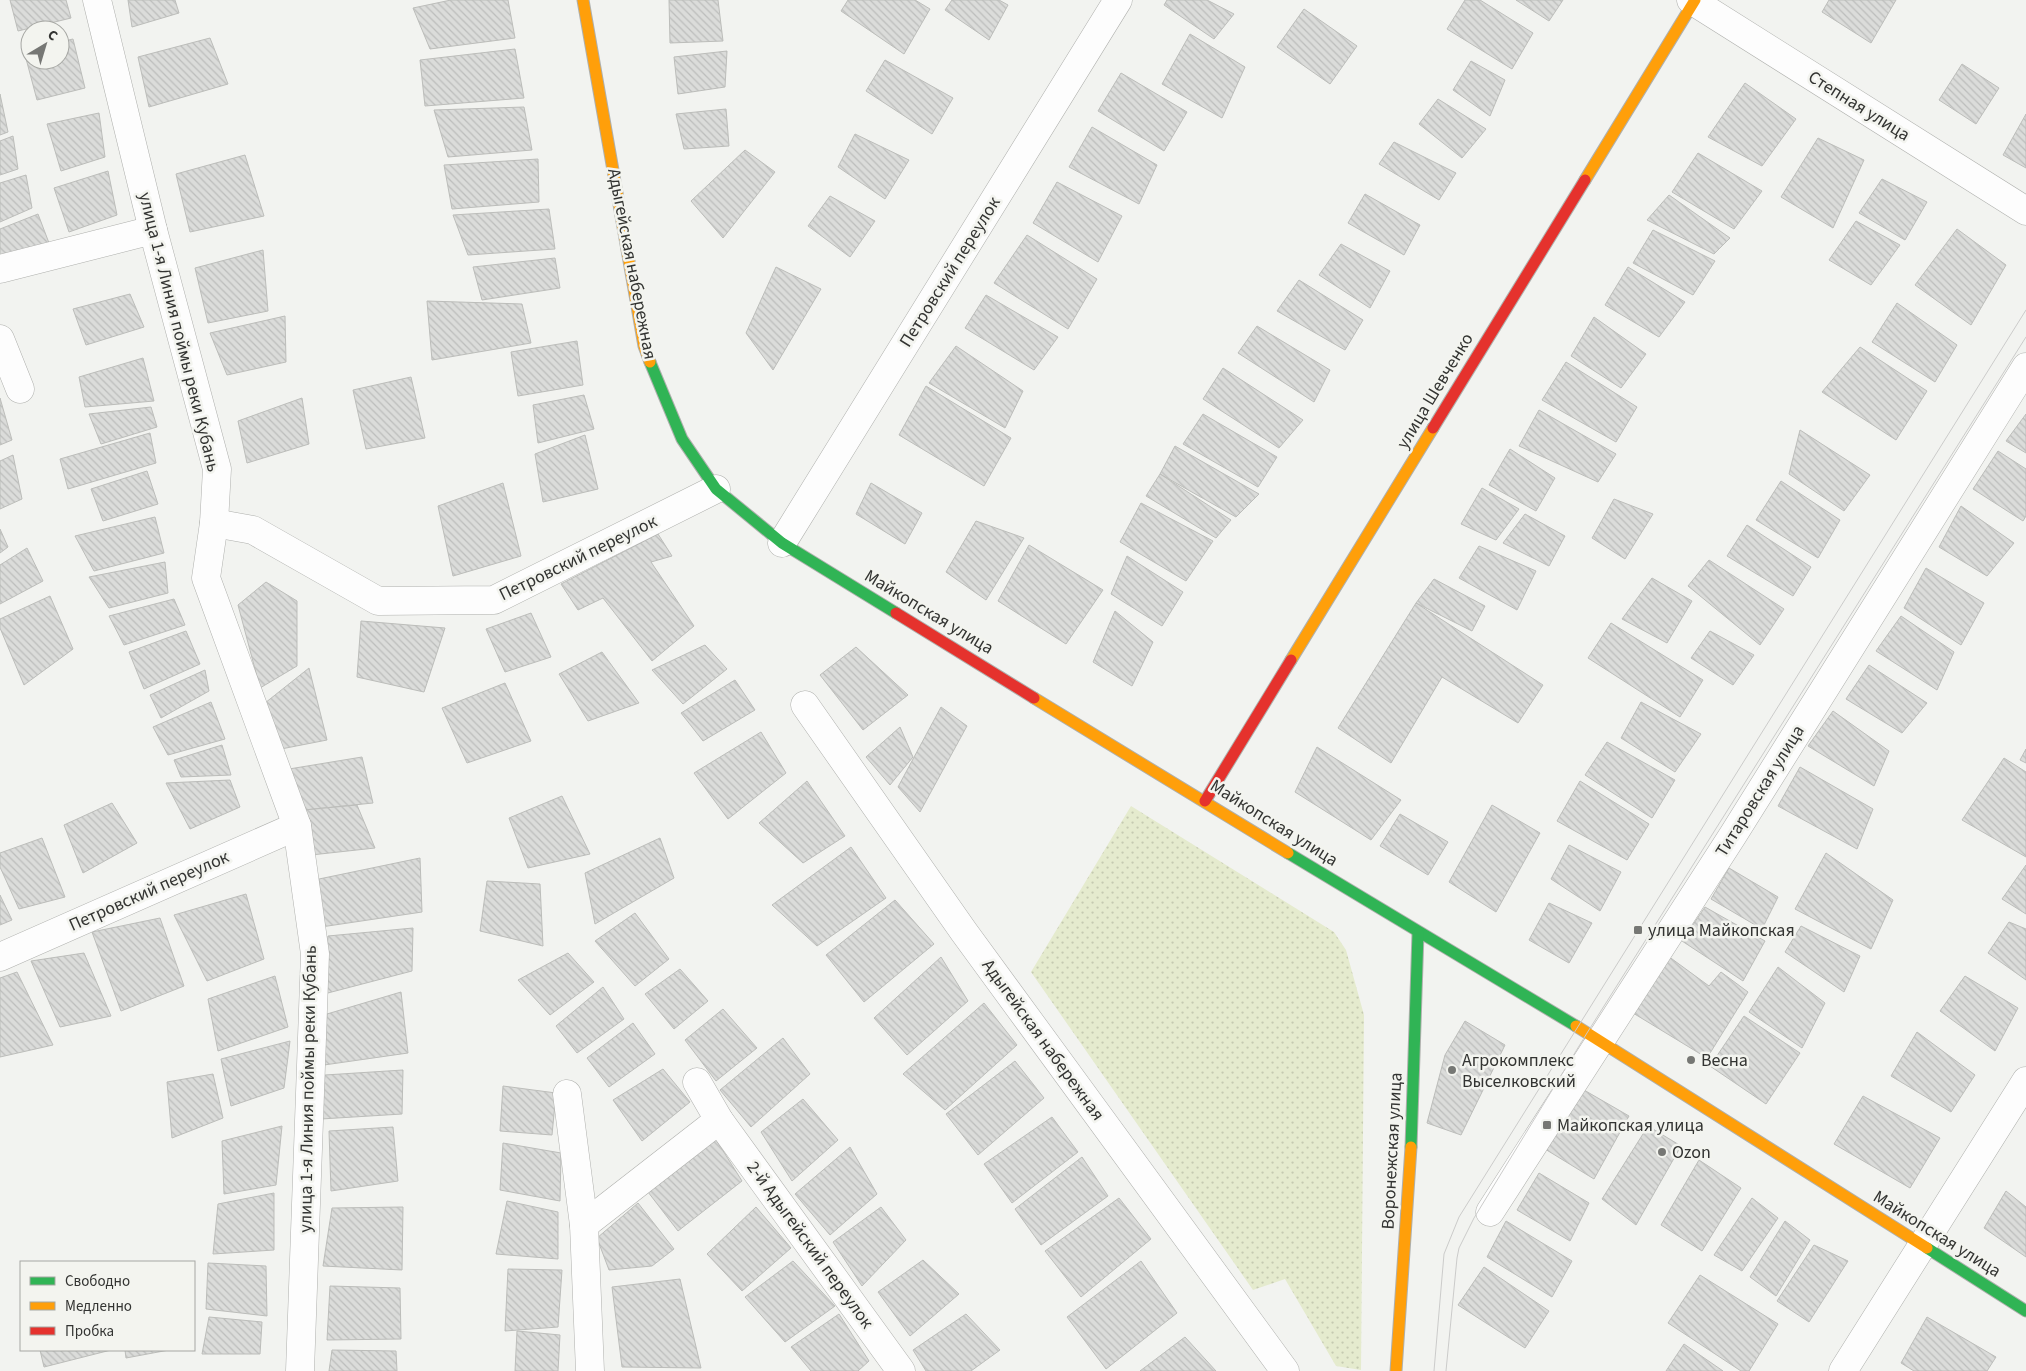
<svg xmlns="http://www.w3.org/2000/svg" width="2026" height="1371" viewBox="0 0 2026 1371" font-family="'Source Sans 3',sans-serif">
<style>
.park{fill:url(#park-dots)}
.building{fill:url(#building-back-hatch);stroke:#bcbdba}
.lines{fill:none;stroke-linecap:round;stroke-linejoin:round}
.street-casing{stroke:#afb0ad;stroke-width:29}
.fast-casing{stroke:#afb0ad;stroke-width:13}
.slow-casing{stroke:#afb0ad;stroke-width:13}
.jam-casing{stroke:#afb0ad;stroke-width:13}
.street{stroke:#fdfdfd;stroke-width:28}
.fast{stroke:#30b455;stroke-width:11}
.slow{stroke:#ff9f0a;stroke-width:11}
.jam{stroke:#e5322d;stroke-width:11}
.tram{stroke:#cbcbca;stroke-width:1}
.poi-dot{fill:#767774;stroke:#f3f4ef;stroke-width:2}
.labels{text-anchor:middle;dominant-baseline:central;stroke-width:5;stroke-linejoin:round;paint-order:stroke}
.street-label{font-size:18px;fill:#333432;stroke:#f3f4ef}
.poi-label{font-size:18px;fill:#333432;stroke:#f3f4ef;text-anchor:start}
</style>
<defs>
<pattern id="park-dots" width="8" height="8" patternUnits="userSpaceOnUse" patternTransform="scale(1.25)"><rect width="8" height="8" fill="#e5ebce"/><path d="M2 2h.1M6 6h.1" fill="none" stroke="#c5cab1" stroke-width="1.8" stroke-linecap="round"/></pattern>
<pattern id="building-back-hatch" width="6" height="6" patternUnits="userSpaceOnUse" patternTransform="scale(1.25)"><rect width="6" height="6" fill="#dbdcda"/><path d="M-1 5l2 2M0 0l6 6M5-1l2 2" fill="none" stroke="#bcbdbc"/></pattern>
</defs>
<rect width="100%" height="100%" fill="#f2f3f0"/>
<path class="park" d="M1131 806 1334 932 1346 950 1364 1015 1361 1370 1336 1366 1285 1279 1253 1290 1031 972Z"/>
<g class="building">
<path d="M10 0H66L71 18 18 31Z"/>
<path d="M128 0H175L179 13 132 27Z"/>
<path d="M451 0H508L515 38 430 49 413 8Z"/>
<path d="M669 0H718L723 41 670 43Z"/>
<path d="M848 0H915L930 9 904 54 841 11Z"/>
<path d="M952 0H999L1008 5 989 40 945 10Z"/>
<path d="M1167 0H1207L1234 14 1214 39 1164 5Z"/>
<path d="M1465 0H1480L1533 33 1512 69 1447 29Z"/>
<path d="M1516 0H1563L1549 21Z"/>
<path d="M1829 0H1896L1871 43 1822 12Z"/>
<path d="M1304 9 1357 46 1330 84 1277 47Z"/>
<path d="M1190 34 1245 67 1222 118 1162 84Z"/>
<path d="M210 38 228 84 149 107 138 57Z"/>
<path d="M73 39 85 88 37 100 24 51 30 50V60H60V42Z"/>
<path d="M515 49 524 98 425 106 420 60Z"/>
<path d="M727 51 725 87 678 94 674 57Z"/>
<path d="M885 60 953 98 932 134 866 91Z"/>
<path d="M1471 61 1505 80 1490 116 1453 90Z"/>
<path d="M1962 64 1999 88 1976 124 1939 100Z"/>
<path d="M1121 73 1187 112 1164 151 1098 111Z"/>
<path d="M1745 83 1796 119 1762 166 1708 137Z"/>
<path d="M0 94 8 132 0 135Z"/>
<path d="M1438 99 1486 129 1462 158 1419 124Z"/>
<path d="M524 107 532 150 448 157 434 110Z"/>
<path d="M726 109 729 146 684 149 676 114Z"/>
<path d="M99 113 105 157 61 171 47 124Z"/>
<path d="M2026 114V168L2003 155Z"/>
<path d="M1092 127 1157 165 1139 204 1069 167Z"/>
<path d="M855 134 909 160 885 199 838 167Z"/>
<path d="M13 136 18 169 0 175V141Z"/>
<path d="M1818 138 1864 160 1833 228 1781 197Z"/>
<path d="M1394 142 1456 173 1439 200 1379 164Z"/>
<path d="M745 150 775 172 723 238 691 201Z"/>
<path d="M1698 153 1762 191 1734 229 1672 192Z"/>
<path d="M245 155 264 216 190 232 176 174Z"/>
<path d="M538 159 539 202 452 209 444 165Z"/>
<path d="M108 171 117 215 69 232 54 188Z"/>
<path d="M26 175 32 208 0 222V183Z"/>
<path d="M1882 179 1927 202 1905 240 1859 213Z"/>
<path d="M1057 182 1122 216 1098 262 1033 223Z"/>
<path d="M1365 194 1420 225 1404 255 1348 223Z"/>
<path d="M1669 195 1730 238 1714 254 1647 220Z"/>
<path d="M830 196 875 221 850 257 808 226Z"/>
<path d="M549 209 555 249 468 255 453 215Z"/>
<path d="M38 214 49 243 0 259V229Z"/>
<path d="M1856 221 1900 245 1871 285 1829 260Z"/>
<path d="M1957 229 2006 265 1971 325 1915 285Z"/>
<path d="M1653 230 1715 261 1693 295 1633 263Z"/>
<path d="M1027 235 1097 279 1068 329 994 283Z"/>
<path d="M1341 244 1390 271 1370 308 1319 275Z"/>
<path d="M263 250 268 311 208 323 195 268Z"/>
<path d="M555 258 560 288 482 300 473 267Z"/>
<path d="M776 267 821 289 773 370 746 333Z"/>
<path d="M1628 267 1685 302 1659 337 1605 305Z"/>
<path d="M1299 280 1363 320 1345 350 1277 311Z"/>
<path d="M130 294 144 327 86 345 73 309Z"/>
<path d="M986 295 1058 337 1034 370 965 328Z"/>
<path d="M427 301 522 304 531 343 432 360Z"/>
<path d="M1897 303 1957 345 1935 382 1872 342Z"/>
<path d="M285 316 286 362 227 375 210 333Z"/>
<path d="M1594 317 1646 354 1621 388 1571 356Z"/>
<path d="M1257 326 1330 370 1314 402 1238 353Z"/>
<path d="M577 341 583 385 518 396 511 352Z"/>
<path d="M956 346 1023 391 1005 428 929 383Z"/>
<path d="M1860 347 1927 391 1896 440 1822 392Z"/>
<path d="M143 358 154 401 85 407 79 377Z"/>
<path d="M1566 362 1637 407 1616 442 1542 400Z"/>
<path d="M1223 368 1303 420 1279 448 1203 399Z"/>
<path d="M411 377 425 438 366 449 353 390Z"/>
<path d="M926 386 1011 438 984 486 899 435Z"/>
<path d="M584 395 594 429 538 443 533 405Z"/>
<path d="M0 398 12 440 0 445Z"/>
<path d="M302 398 309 444 247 463 238 421Z"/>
<path d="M151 407 157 427 101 444 89 414Z"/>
<path d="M1539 410 1616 454 1598 482 1519 446Z"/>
<path d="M1203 414 1277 457 1258 487 1183 444Z"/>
<path d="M2026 414V453L2006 441Z"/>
<path d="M1800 430 1870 475 1844 511 1789 474Z"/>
<path d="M150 433 156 463 68 489 60 459Z"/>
<path d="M585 435 598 489 543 502 535 454Z"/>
<path d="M1175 446 1259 494 1236 517 1160 474Z"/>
<path d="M1510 449 1555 478 1536 511 1489 485Z"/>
<path d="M1998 451 2026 469V516L2023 521 1973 489Z"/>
<path d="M13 455 22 499 0 509V461Z"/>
<path d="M147 471 158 504 103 521 91 489Z"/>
<path d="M1160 474 1231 520 1216 538 1146 496Z"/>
<path d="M1781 481 1840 520 1818 558 1756 520Z"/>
<path d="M503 483 521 556 453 576 438 506Z"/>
<path d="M871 483 922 513 905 544 856 514Z"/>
<path d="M1482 488 1519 509 1496 540 1461 524Z"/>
<path d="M1614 499 1653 514 1625 559 1592 538Z"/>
<path d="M1141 503 1213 541 1186 581 1120 542Z"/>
<path d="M1961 506 2014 543 1987 576 1939 547Z"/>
<path d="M1525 514 1565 536 1549 566 1503 543Z"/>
<path d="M155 517 164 553 94 571 75 536Z"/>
<path d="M976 521 1024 538 986 600 946 572Z"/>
<path d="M1747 525 1811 567 1793 596 1727 556Z"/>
<path d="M0 529 8 547 0 553Z"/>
<path d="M658 534 672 556 651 562 694 626 652 661 603 598 578 610 561 584Z"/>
<path d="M1029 545 1103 590 1066 644 998 601Z"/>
<path d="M1479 546 1536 571 1517 610 1459 578Z"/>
<path d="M27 548 43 581 0 604V565Z"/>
<path d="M1127 556 1183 592 1162 626 1111 594Z"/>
<path d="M1709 560 1784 609 1760 645 1688 586Z"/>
<path d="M165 562 168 593 109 608 89 577Z"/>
<path d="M1926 568 1984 603 1961 645 1904 608Z"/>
<path d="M1652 578 1692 601 1667 643 1622 619Z"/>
<path d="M1434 579 1485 606 1472 631 1416 603Z"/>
<path d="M266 582 297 601V666L260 688 238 605Z"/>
<path d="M50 596 73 649 24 685 0 628V619Z"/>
<path d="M174 599 185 625 124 645 109 616Z"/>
<path d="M1416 603 1543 685 1518 723 1442 677 1391 763 1338 728Z"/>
<path d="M1115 611 1153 642 1132 686 1093 662Z"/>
<path d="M531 613 551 657 505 672 486 629Z"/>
<path d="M1901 616 1954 652 1937 690 1876 651Z"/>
<path d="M361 621 445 628 424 692 357 677Z"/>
<path d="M1611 623 1703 680 1680 717 1588 658Z"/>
<path d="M186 631 200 664 144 689 129 652Z"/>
<path d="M1710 631 1754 655 1733 685 1691 658Z"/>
<path d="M705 645 727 669 683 704 652 670Z"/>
<path d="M856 647 908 695 863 730 820 675Z"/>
<path d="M602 652 639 703 588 721 559 674Z"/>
<path d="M1869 665 1927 703 1902 733 1846 699Z"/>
<path d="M309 668 327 740 281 749 265 703Z"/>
<path d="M205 670 209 691 161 718 150 695Z"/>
<path d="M735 680 755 710 703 741 681 713Z"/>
<path d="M505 683 531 741 467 763 442 708Z"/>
<path d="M211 702 225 739 168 755 153 727Z"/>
<path d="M1641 702 1701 734 1675 772 1621 738Z"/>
<path d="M941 707 967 726 920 812 898 787Z"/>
<path d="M1833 711 1889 751 1874 786 1808 746Z"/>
<path d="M900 727 913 757 890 785 866 757Z"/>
<path d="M761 732 786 773 728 819 694 773Z"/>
<path d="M1607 742 1675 780 1652 818 1585 775Z"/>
<path d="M222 745 231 775 181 777 174 760Z"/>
<path d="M1317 747 1401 800 1371 840 1295 792Z"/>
<path d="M2026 749V763L2020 760Z"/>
<path d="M362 757 373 803 304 810 289 769Z"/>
<path d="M2004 758 2026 772V857L1962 820Z"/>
<path d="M1800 767 1873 809 1857 849 1778 806Z"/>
<path d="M230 780 240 807 190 829 166 783Z"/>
<path d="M807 781 845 836 803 863 759 823Z"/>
<path d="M1580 781 1649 824 1627 860 1557 821Z"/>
<path d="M562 796 590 854 528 868 509 818Z"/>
<path d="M112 803 137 843 83 873 64 825Z"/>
<path d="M357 805 375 848 311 855 304 810Z"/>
<path d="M1492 805 1540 833 1496 912 1449 882Z"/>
<path d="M1400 814 1448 842 1428 875 1380 846Z"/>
<path d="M42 838 65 897 19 909 0 867V853Z"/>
<path d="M660 838 674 878 595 924 585 873Z"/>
<path d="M1569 845 1621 872 1600 911 1551 879Z"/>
<path d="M851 847 886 898 817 946 772 905Z"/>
<path d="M1826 853 1893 900 1871 949 1795 909Z"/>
<path d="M420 858 422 912 321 927 319 879Z"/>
<path d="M2026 865V914L2002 899Z"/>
<path d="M1729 868 1778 897 1762 929 1711 899Z"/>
<path d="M487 881 540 884 543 946 480 931Z"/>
<path d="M246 894 264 959 207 981 174 915Z"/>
<path d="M0 895 12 920 0 925Z"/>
<path d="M895 900 934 944 864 1002 826 955Z"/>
<path d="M1549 903 1592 923 1569 963 1529 940Z"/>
<path d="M1705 907 1765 941 1743 981 1682 941Z"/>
<path d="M635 913 669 959 635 986 595 941Z"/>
<path d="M160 918 184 986 121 1011 92 932Z"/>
<path d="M2009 922 2026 929V980L1988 953Z"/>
<path d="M1801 926 1860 956 1844 992 1785 952Z"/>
<path d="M413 928 412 971 324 994 328 936Z"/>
<path d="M84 953 111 1016 60 1027 31 961Z"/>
<path d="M568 953 594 982 550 1015 518 980Z"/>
<path d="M1668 956 1709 986 1721 972 1748 992 1707 1058 1633 1013Z"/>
<path d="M941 957 968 1001 907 1055 874 1018Z"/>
<path d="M1778 967 1825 1003 1802 1048 1749 1012Z"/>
<path d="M680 969 708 1001 674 1029 645 994Z"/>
<path d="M17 972 53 1045 0 1057V978Z"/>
<path d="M275 976 288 1027 218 1051 208 999Z"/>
<path d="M1965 976 2018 1008 1995 1051 1940 1011Z"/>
<path d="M603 987 624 1019 577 1053 556 1026Z"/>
<path d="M401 992 408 1053 324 1065 327 1014Z"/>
<path d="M984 1003 1017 1045 945 1110 903 1074Z"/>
<path d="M723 1009 757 1048 716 1081 685 1040Z"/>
<path d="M1744 1016 1800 1053 1766 1104 1710 1066Z"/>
<path d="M1465 1021 1505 1045 1461 1135 1427 1123 1445 1055Z"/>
<path d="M633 1023 655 1054 609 1087 587 1058Z"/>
<path d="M1917 1032 1975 1075 1951 1112 1891 1076Z"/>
<path d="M783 1038 810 1074 751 1127 720 1090Z"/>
<path d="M290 1041 284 1088 231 1106 221 1059Z"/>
<path d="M1015 1061 1044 1098 978 1155 946 1114Z"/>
<path d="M663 1069 690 1102 642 1141 613 1100Z"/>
<path d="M403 1070 402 1114 321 1119 325 1075Z"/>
<path d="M213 1074 223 1118 172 1138 167 1082Z"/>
<path d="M503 1086 556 1093 552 1135 500 1131Z"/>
<path d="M1584 1090 1629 1116 1594 1179 1545 1149Z"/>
<path d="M1863 1096 1940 1138 1910 1188 1834 1144Z"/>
<path d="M803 1099 838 1140 792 1181 761 1132Z"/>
<path d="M1052 1117 1078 1152 1012 1203 984 1164Z"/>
<path d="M282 1126 276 1185 224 1194 222 1141Z"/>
<path d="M1648 1126 1681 1146 1636 1225 1602 1199Z"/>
<path d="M393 1127 398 1181 331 1191 329 1131Z"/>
<path d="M715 1138 742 1181 678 1231 648 1192Z"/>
<path d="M503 1143 561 1153 560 1201 500 1190Z"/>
<path d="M850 1147 877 1194 830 1235 795 1194Z"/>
<path d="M1082 1157 1108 1196 1041 1245 1015 1209Z"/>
<path d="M1699 1160 1741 1188 1702 1251 1661 1225Z"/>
<path d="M1539 1173 1589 1203 1570 1241 1517 1210Z"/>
<path d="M2006 1191 2026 1207V1257L1984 1228Z"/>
<path d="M274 1193V1250L213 1254 218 1204Z"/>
<path d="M1119 1198 1151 1239 1081 1297 1045 1251Z"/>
<path d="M1752 1198 1778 1218 1742 1271 1714 1255Z"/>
<path d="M507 1201 558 1212V1259L496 1254Z"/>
<path d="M638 1203 674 1249 652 1266 609 1270 597 1238Z"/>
<path d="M403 1207 402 1270 323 1266 332 1208Z"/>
<path d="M756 1207 791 1248 742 1291 707 1254Z"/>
<path d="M881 1207 906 1240 862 1286 833 1242Z"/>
<path d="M1506 1221 1572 1261 1552 1297 1487 1257Z"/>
<path d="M1785 1221 1810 1240 1776 1296 1750 1277Z"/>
<path d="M1814 1245 1848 1261 1809 1322 1777 1301Z"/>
<path d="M923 1260 959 1294 910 1336 878 1292Z"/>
<path d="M793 1261 835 1306 785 1342 745 1297Z"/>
<path d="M1141 1261 1177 1313 1106 1369 1067 1317Z"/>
<path d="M208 1263 266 1266 267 1316 206 1309Z"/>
<path d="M1484 1267 1549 1311 1525 1348 1458 1305Z"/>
<path d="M508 1269 562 1270 558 1327 505 1331Z"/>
<path d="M1700 1275 1778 1324 1749 1371H1741L1668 1323Z"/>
<path d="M680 1279 701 1368 622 1367 612 1287Z"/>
<path d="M330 1286 400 1288 401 1339 327 1340Z"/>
<path d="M839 1314 869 1361 858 1371H811L791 1347Z"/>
<path d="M966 1314 1000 1350 971 1371H926L913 1350Z"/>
<path d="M209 1317 262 1322 260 1354H202Z"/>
<path d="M1927 1317 1996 1357 1987 1371H1914L1901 1363Z"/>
<path d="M517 1331 560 1335 558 1371H515Z"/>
<path d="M1185 1337 1216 1371H1140Z"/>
<path d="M1684 1344 1723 1371H1666Z"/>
<path d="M40 1350H111L44 1367Z"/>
<path d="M125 1350H169L126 1358Z"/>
<path d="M332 1350 396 1351 397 1371H329Z"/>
</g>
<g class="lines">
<g class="street-casing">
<g id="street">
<path d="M97 0 153 230 217 469 214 523 206 578 297 826 315 954 300 1371"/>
<path d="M1691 0 2026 211"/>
<path d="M0 269 153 230"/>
<path d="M0 339 20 389"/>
<path d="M214 523 253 530 378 601 494 600 716 489"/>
<path d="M782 543 1118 0"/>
<path d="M805 705 964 932 1285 1371"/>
<path d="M0 957 297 826"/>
<path d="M697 1082 719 1120 901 1371"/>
<path d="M567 1094 584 1225 590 1371"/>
<path d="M1490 1212 1733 835 2026 367"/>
<path d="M584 1225 719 1120"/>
<path d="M1843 1371 2026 1081"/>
</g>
</g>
<g class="fast-casing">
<g id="fast">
<path d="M650 362 682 439 716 489 782 543 896 613"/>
<path d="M1288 853 1576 1026"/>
<path d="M1411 1147 1418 933"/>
<path d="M1927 1248 2026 1311"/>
</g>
</g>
<g class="slow-casing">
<g id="slow">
<path d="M583 0 644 346 650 362"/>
<path d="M1585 180 1695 0"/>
<path d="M1291 660 1433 428"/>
<path d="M1034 698 1288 853"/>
<path d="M1576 1026 1927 1248"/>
<path d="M1396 1371 1411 1147"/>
</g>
</g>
<g class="jam-casing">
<g id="jam">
<path d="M1433 428 1585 180"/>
<path d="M896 613 1034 698"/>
<path d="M1205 801 1291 660"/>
</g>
</g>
<use href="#street" class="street"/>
<use href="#fast" class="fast"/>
<use href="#slow" class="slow"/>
<use href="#jam" class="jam"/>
<g class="tram">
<path d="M1434 1371 1444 1254 1459 1217 2026 310"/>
<path d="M1446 1371 1457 1258 1459 1248 1474 1218 1587 1033 2026 337"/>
</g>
</g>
<g class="poi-dot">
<rect x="1633" y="925" width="10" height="10" rx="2.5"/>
<circle cx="1691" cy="1060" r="5"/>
<circle cx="1452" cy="1070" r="5"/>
<rect x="1542" y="1120" width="10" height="10" rx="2.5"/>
<circle cx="1662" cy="1152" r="5"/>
</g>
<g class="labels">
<g class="street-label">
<text transform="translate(1859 106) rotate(32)">Степная улица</text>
<text transform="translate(632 264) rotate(79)">Адыгейская набережная</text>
<text transform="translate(950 272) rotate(-58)">Петровский переулок</text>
<text transform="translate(179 332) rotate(76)">улица 1-я Линия поймы реки Кубань</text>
<text transform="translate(1435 391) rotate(-59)">улица Шевченко</text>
<text transform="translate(578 558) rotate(-26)">Петровский переулок</text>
<text transform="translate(929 612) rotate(31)">Майкопская улица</text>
<text transform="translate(1760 791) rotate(-58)">Титаровская улица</text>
<text transform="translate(1274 823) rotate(32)">Майкопская улица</text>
<text transform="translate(149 891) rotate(-24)">Петровский переулок</text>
<text transform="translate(1043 1040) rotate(54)">Адыгейская набережная</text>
<text transform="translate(308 1089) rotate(-89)">улица 1-я Линия поймы реки Кубань</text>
<text transform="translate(1392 1151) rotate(-87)">Воронежская улица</text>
<text transform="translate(1937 1234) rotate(32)">Майкопская улица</text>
<text transform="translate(810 1245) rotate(54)">2-й Адыгейский переулок</text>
</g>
<g class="poi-label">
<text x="1648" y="930">улица Майкопская</text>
<text x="1462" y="1060">Агрокомплекс<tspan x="1462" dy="21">Выселковский</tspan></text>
<text x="1701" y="1060">Весна</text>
<text x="1557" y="1125">Майкопская улица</text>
<text x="1672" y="1152">Ozon</text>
</g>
</g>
<rect x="20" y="1261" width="175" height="90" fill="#f3f4ef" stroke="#a6a7a3"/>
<rect x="30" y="1277" width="25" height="8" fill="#30b455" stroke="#a6a7a3"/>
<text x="65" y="1286" font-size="15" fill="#333432">Свободно</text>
<rect x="30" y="1302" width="25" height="8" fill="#ff9f0a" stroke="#a6a7a3"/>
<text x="65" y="1311" font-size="15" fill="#333432">Медленно</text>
<rect x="30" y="1327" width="25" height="8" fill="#e5322d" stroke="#a6a7a3"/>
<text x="65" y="1336" font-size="15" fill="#333432">Пробка</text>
<g transform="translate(45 45) rotate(38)"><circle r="24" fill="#f3f4ef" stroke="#a6a7a3"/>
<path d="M0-4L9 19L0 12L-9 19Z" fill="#767774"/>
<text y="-8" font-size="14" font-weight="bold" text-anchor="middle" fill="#333432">С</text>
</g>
</svg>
